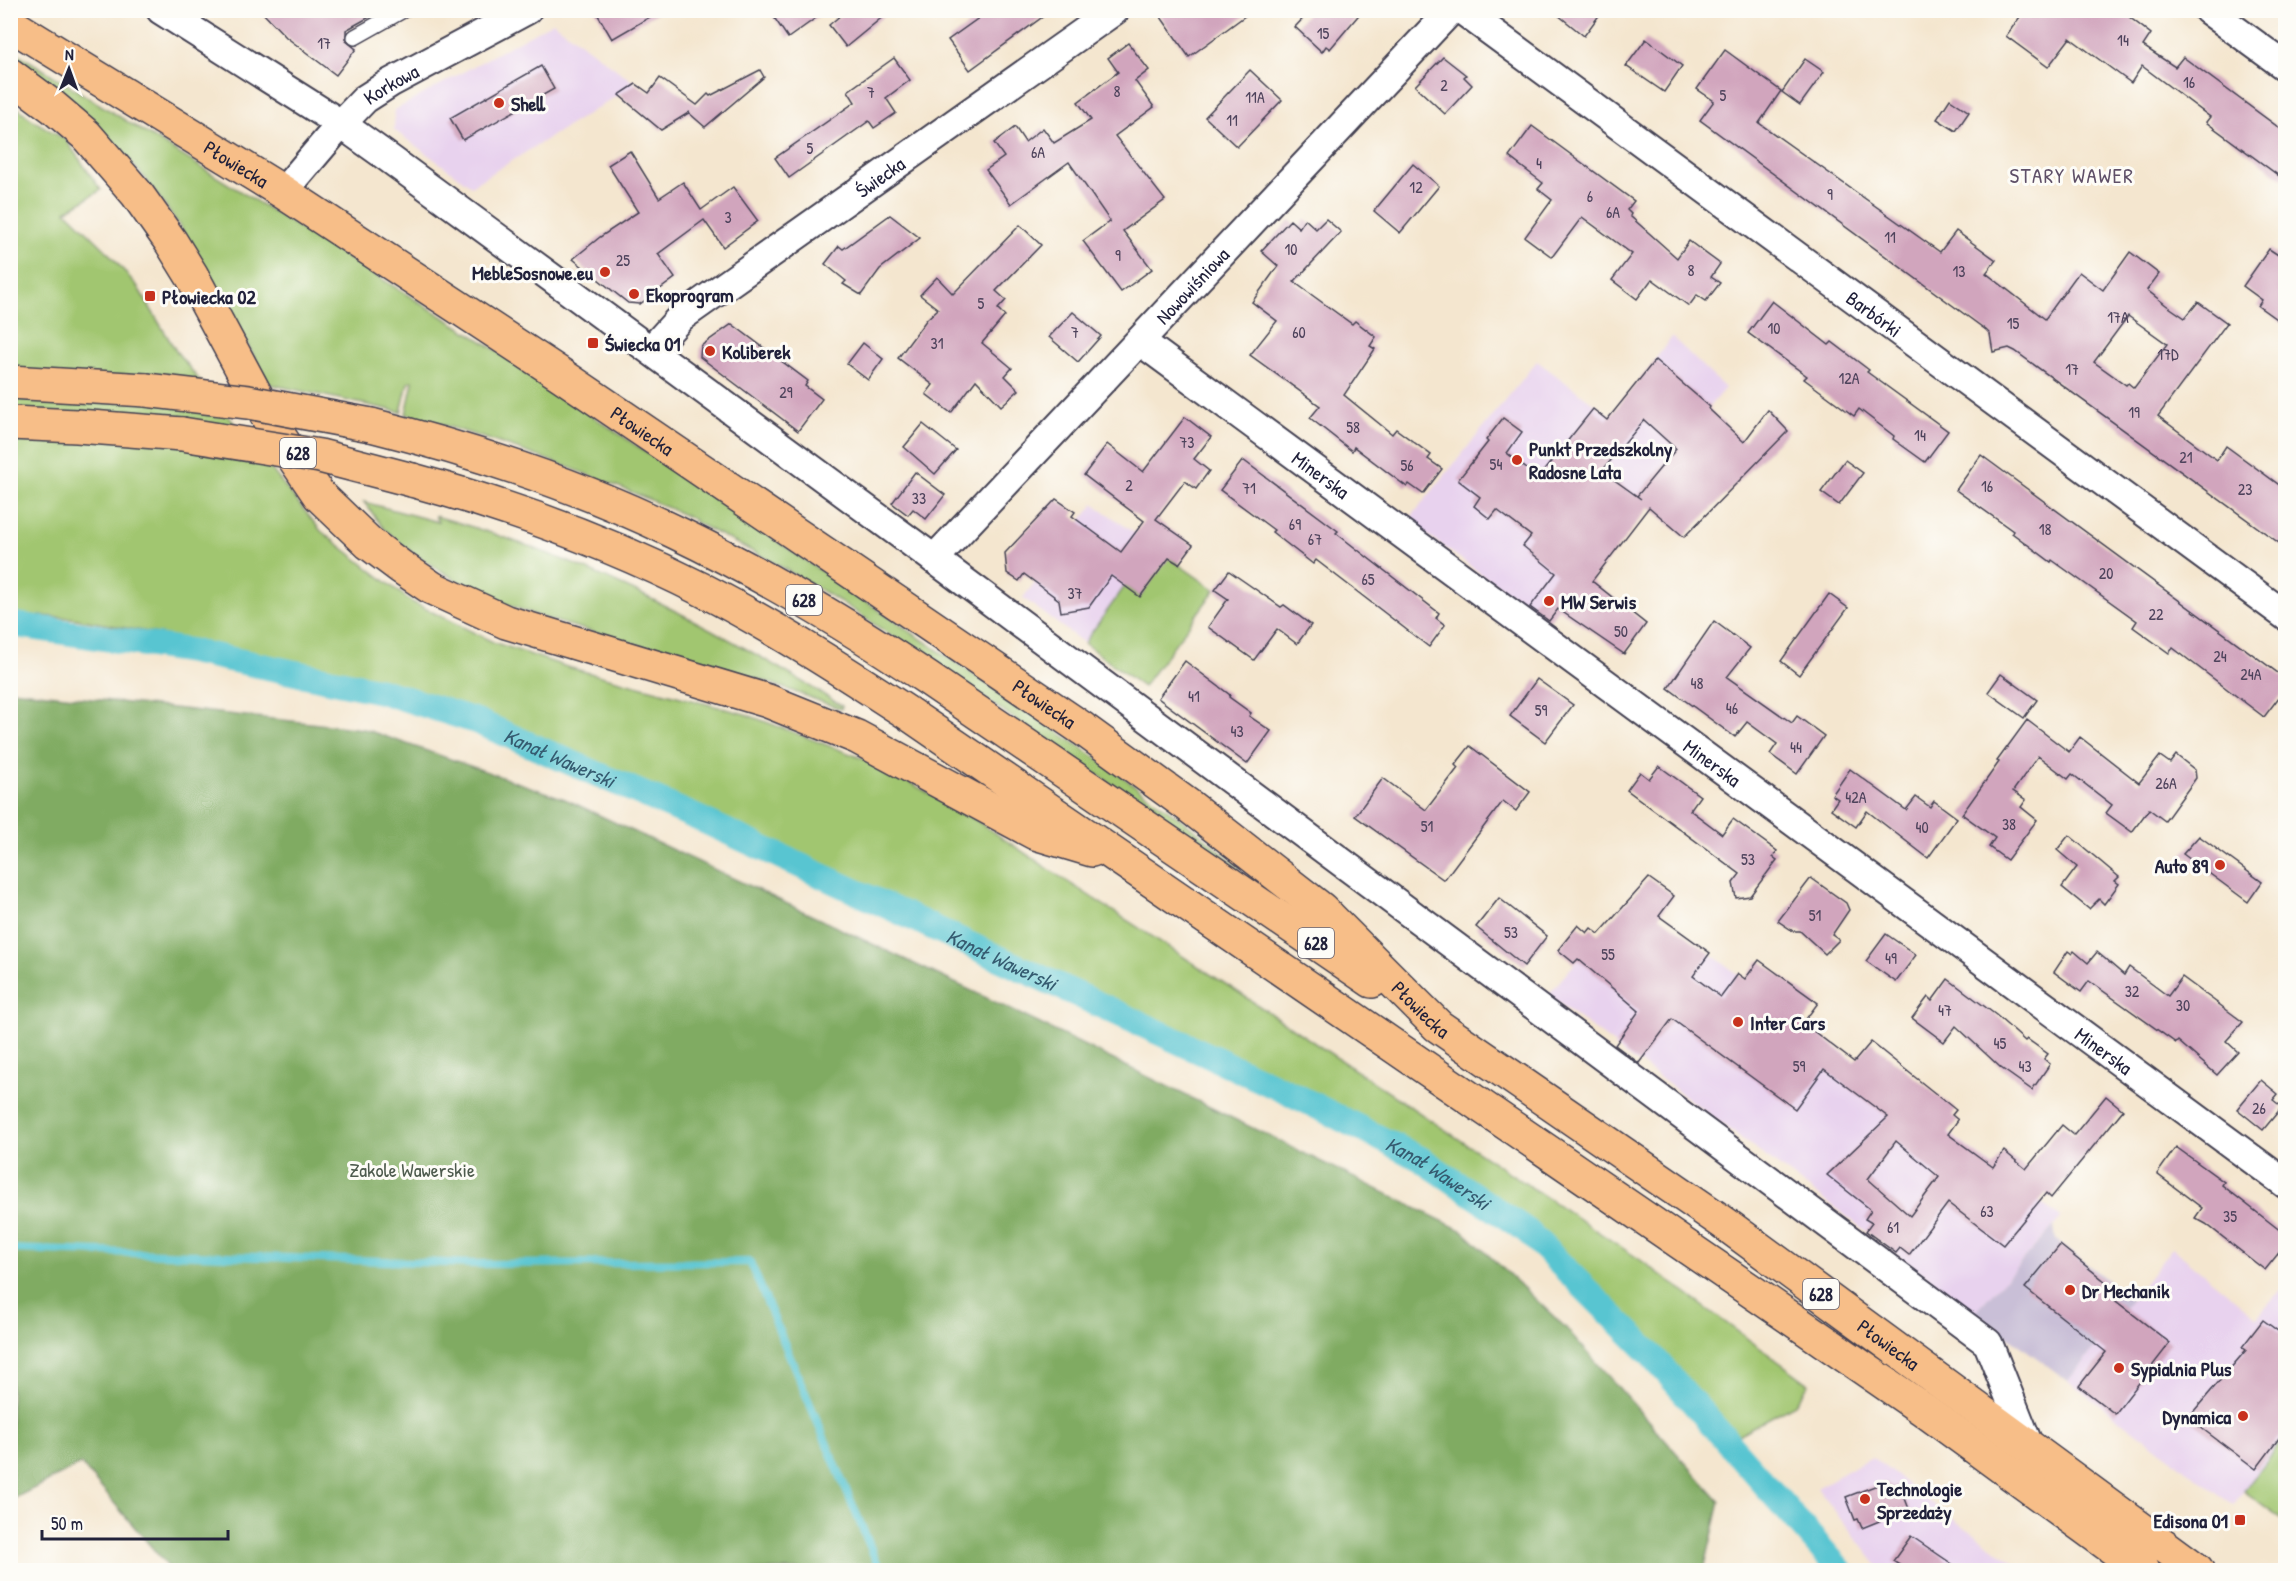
<svg xmlns="http://www.w3.org/2000/svg" width="2296" height="1581" viewBox="0 0 2296 1581" font-family="'Patrick Hand',sans-serif">
<style>
.built{fill:#e8d2ee}
.industrial{fill:#c9bfd7}
.green{fill:#a1c670;stroke:#627456;stroke-width:1.5}
.forest{fill:#80ab62;stroke:#51664e;stroke-width:1.5}
.lines{fill:none;stroke-linecap:round;stroke-linejoin:round}
.stream{stroke:#59c5d1;stroke-width:8}
.canal{stroke:#59c5d1;stroke-width:26}
.building{fill:#d1a5bd;fill-rule:evenodd}
.service-casing{stroke:#423f51;stroke-width:18}
.minor-casing{stroke:#423f51;stroke-width:32}
.primary-casing{stroke:#423f51;stroke-width:36}
.service{stroke:#fff;stroke-width:15}
.minor{stroke:#fff;stroke-width:28}
.primary{stroke:#f7be88;stroke-width:33}
.primary-bridge-casing{stroke:#423f51;stroke-width:36;stroke-linecap:butt}
.primary-bridge{stroke:#f7be88;stroke-width:33}
.poi-dot{fill:#c8321e;stroke:#fdfcf7;stroke-width:2}
.labels{text-anchor:middle;dominant-baseline:central;stroke-width:6;stroke-linejoin:round;paint-order:stroke}
.number-label{font-size:16px;fill:#4e435c}
.shield{fill:#fdfcf7;stroke:#646373;stroke-width:1.5}
.shield-label{font-size:18px;font-weight:bold;fill:#22223b}
.street-label{font-size:20px;fill:#22223b;stroke:#fdfcf7}
.poi-label{font-size:20px;font-weight:bold;fill:#22223b;stroke:#fdfcf7;text-anchor:start}
.park-label{font-size:20px;fill:#4e5b4e;stroke:#fdfcf7}
.neighbourhood-label{font-size:21px;letter-spacing:1.5px;fill:#5f5068;stroke:#fdfcf7}
.water-label{font-size:21px;font-style:italic;fill:#355b70;stroke:#fdfcf7}
</style>
<rect width="100%" height="100%" fill="#fdfcf7"/>
<filter id="ink" filterUnits="userSpaceOnUse"><feTurbulence type="fractalNoise" baseFrequency=".0167" numOctaves="2"/><feDisplacementMap in="SourceGraphic" scale="12" xChannelSelector="R" yChannelSelector="G"/><feConvolveMatrix kernelMatrix="1 2 1 2 8 2 1 2 1" color-interpolation-filters="sRGB"/></filter>
<filter id="wash" filterUnits="userSpaceOnUse"><feTurbulence type="fractalNoise" baseFrequency=".008" numOctaves="4" result="noise"/><feDisplacementMap in="SourceGraphic" scale="24" xChannelSelector="R" yChannelSelector="G"/><feGaussianBlur stdDeviation="1.35" result="paint"/><feColorMatrix in="noise" values="0 0 0 0 0 0 0 0 0 0 0 0 0 0 0 0 0 1.4 0 .05"/><feComposite in="paint" operator="in"/></filter>
<g filter="url(#wash)">
<rect width="100%" height="100%" fill="#f4e6cf"/>
<g class="built">
<path d="M553 22 636 84 471 186 394 130 395 110Z"/>
<path d="M1672 337 1725 388 1697 421 1548 622 1408 521 1537 361 1612 417Z"/>
<path d="M1094 504 1154 547 1084 643 1023 598Z"/>
<path d="M1632 896 1804 1023 2061 1218 1975 1312 1640 1063 1638 1064 1614 1047 1615 1045 1548 995Z"/>
<path d="M2172 1248 2257 1317 2285 1284V1436L2233 1505 2068 1381Z"/>
<path d="M1872 1457 1943 1512 2026 1570H1881L1817 1488Z"/>
</g>
<path class="industrial" d="M2054 1226 2056 1240 2132 1299 2068 1381 1975 1312Z"/>
<g class="green">
<path d="M10 49 482 341 1098 759 1197 831 1241 869 1239 870 841 602 771 561 695 522V520C601 476 506 443 406 414L413 382 412 381 408 383 401 412 269 384 216 286 179 225 145 178 112 141 46 81 11 56Z"/>
<path d="M10 101 31 119 66 140 101 190 66 211 105 249 137 286 176 351 321 531 412 602 493 642 567 667 745 714 877 764 974 819 1065 880 1244 996 1642 1261 1809 1384 1795 1404 1734 1437 1527 1223 1419 1150 1339 1108 610 772 436 700 170 636 71 618 11 614Z"/>
<path d="M364 502 438 522 435 516C581 556 714 626 842 706L841 709 765 681 544 618 498 601 459 582 414 554 384 529Z"/>
<path d="M1168 557 1215 590 1143 687 1084 643 1125 586 1140 597Z"/>
<path d="M2285 1436V1521L2244 1491Z"/>
</g>
<path class="forest" d="M11 690 364 729 565 799 991 1000 1463 1231 1565 1327 1720 1502 1704 1570H171L81 1464 11 1500Z"/>
<g class="lines">
<path class="stream" d="M10 1249 476 1264 750 1262 880 1570"/>
<path class="canal" id="s1" d="M10 624 190 651 310 676 381 691 476 721 702 820 1300 1098 1421 1159 1527 1231 1647 1350 1840 1570"/>
</g>
<g id="blocks">
<g class="building">
<path d="M260 10H382L346 30V41L356 49 336 75 286 37Z"/>
<path d="M595 10H662L612 39Z"/>
<path d="M769 10H827L788 38Z"/>
<path d="M847 10H891L846 47 829 25Z"/>
<path d="M990 10H1052L970 70 948 40Z"/>
<path d="M1156 10H1253L1189 57Z"/>
<path d="M1311 10H1363L1330 49 1326 46 1322 52 1295 27Z"/>
<path d="M1552 10H1603L1584 36Z"/>
<path d="M2025 10H2120L2151 34 2143 46 2175 67 2183 57 2286 133V181L2206 122 2210 117 2142 66 2131 83 2070 38 2048 67 2006 36Z"/>
<path d="M1646 39 1682 66 1664 92 1626 66Z"/>
<path d="M1128 43 1149 70 1135 81 1154 107 1115 136 1165 200 1123 231 1152 269 1121 292 1083 241 1110 221 1069 162 1011 204 986 170 1004 157 994 143 1015 127 1025 142 1043 128 1054 143 1091 120 1078 102 1118 72 1108 58Z"/>
<path d="M1725 50 1781 91 1759 123 1940 252 1956 231 1996 260 1986 273 2045 319 2079 272 2103 290 2130 252 2159 274 2147 290 2166 305 2185 318 2198 302 2227 323 2158 416 2217 460 2226 446 2286 490V548L2015 351 2009 348 1993 352 1990 334 1986 330 1700 120 1714 101 1697 89ZM2128 316 2167 344 2134 388 2128 383 2126 385 2094 362Z"/>
<path d="M1443 57 1466 75 1464 77 1472 85 1445 114 1415 86Z"/>
<path d="M894 58 910 80 886 98 896 113 874 128 869 121 789 178 775 158 855 102 848 91Z"/>
<path d="M1805 59 1824 72 1800 105 1782 92Z"/>
<path d="M541 66 554 89 463 140 450 118Z"/>
<path d="M760 70 764 77 705 127 689 113 690 112 661 130 619 95 636 84 649 93 660 78 697 105 708 94 710 96Z"/>
<path d="M1250 70 1282 100 1237 147 1205 117Z"/>
<path d="M1950 99 1969 112 1956 131 1937 119Z"/>
<path d="M1532 126 1634 201 1627 210 1631 214 1630 216 1677 258 1689 241 1720 264 1711 277 1720 283 1706 301 1697 295 1689 306 1652 279 1637 299 1612 280 1632 254 1582 217 1552 257 1525 237 1552 200 1538 189 1543 183 1509 157Z"/>
<path d="M630 151 659 198 683 182 701 210 733 187 758 221 723 247 704 220 658 254 675 278 640 304 628 303 573 259 600 237 638 212 608 165Z"/>
<path d="M1413 164 1439 186 1400 233 1374 211Z"/>
<path d="M890 215 920 238 880 269 861 295 843 284 846 281 825 264 839 246 843 249Z"/>
<path d="M1305 219 1316 229 1326 219 1341 232 1294 282 1352 324 1355 321 1376 337 1370 346 1375 349 1344 395 1392 434 1396 429 1431 455 1428 459 1442 469 1423 494 1409 484 1407 487 1354 447 1352 451 1310 418 1320 406 1250 355 1277 321 1252 302 1278 266 1261 251 1290 220 1299 228Z"/>
<path d="M1020 225 1041 245 996 291 1006 300 998 309 1005 316 982 343 1012 368 1005 376 1019 390 1001 406 976 380 951 413 926 394 933 385 898 358 927 319 938 309 920 295 937 277 953 294Z"/>
<path d="M2269 249 2286 260V326L2258 306 2262 300 2243 286Z"/>
<path d="M1772 301 1829 345 1832 342 1869 370 1867 372 1948 431 1925 462 1893 439 1894 436 1859 409 1854 416 1804 379 1807 376 1748 333Z"/>
<path d="M1073 312 1101 336 1078 362 1049 337Z"/>
<path d="M732 324 808 381 805 386 822 399 798 431 700 357 701 346Z"/>
<path d="M863 343 883 359 868 380 847 364Z"/>
<path d="M1655 360 1710 407 1709 409 1744 442 1768 410 1788 431 1684 537 1649 507 1592 581 1646 624 1624 654 1558 609 1549 621 1530 607 1556 573 1523 546 1531 536 1497 510 1490 519 1474 506 1480 497 1458 480 1488 442 1486 440 1503 418 1522 432 1507 453 1538 478 1593 409 1607 420ZM1644 420 1676 449 1637 496 1641 499 1602 471Z"/>
<path d="M1185 417 1211 437 1194 459 1209 471 1196 489 1185 481 1156 519 1193 545 1179 564 1169 558 1140 597 1111 576 1089 607 1061 612 1059 600 1024 574 1019 581 1007 573 1005 553 1056 499 1075 512 1072 516 1121 552 1144 521 1084 475 1107 444 1143 472Z"/>
<path d="M923 424 956 450 935 474 904 447Z"/>
<path d="M1981 455 2286 679V688L2264 717 2173 648 2169 653 2133 627 2137 621 2052 560 2051 562 2012 533 2013 531 1956 490Z"/>
<path d="M1243 460 1338 531 1336 533 1439 613 1436 618 1445 625 1429 647 1316 560 1313 564 1272 532 1274 530 1220 490Z"/>
<path d="M1845 460 1863 473 1839 505 1821 492Z"/>
<path d="M915 472 945 495 926 519 913 509 908 515 892 503Z"/>
<path d="M1229 571 1281 607 1284 605 1311 625 1297 644 1277 629 1254 660 1208 627 1228 599 1215 590Z"/>
<path d="M1829 594 1848 608 1799 675 1781 661Z"/>
<path d="M1714 621 1750 648 1727 677 1792 723 1797 716 1824 736 1797 774 1770 754 1777 744 1747 722 1735 737 1668 688Z"/>
<path d="M1185 661 1230 695 1229 697 1251 713 1249 716 1271 731 1247 764 1158 698Z"/>
<path d="M2001 674 2037 700 2024 718 1988 692Z"/>
<path d="M1537 679 1573 705 1545 742 1510 716Z"/>
<path d="M2027 720 2069 752 2080 737 2139 783 2160 756 2170 763 2176 755 2195 770 2196 778 2165 821 2149 809 2132 832 2106 813 2112 805 2072 774 2068 779 2038 756 2013 791 2026 800 2021 807 2037 820 2007 860 1989 847 1995 838 1962 814 1999 762 1997 761Z"/>
<path d="M1470 746 1530 792 1516 811 1503 801 1444 880 1355 816 1383 778 1426 810 1458 768 1455 765Z"/>
<path d="M1659 766 1700 796 1690 810 1722 834 1733 819 1777 851 1773 857 1777 860 1750 896 1736 898 1733 883 1740 874 1627 790 1640 772 1649 779Z"/>
<path d="M1850 769 1906 810 1916 797 1930 807 1934 801 1957 818 1928 858 1867 811 1856 827 1831 809 1838 799 1832 795Z"/>
<path d="M2069 835 2119 877 2115 881 2119 884 2104 904 2099 899 2089 909 2062 887 2077 867 2057 850Z"/>
<path d="M2199 836 2262 882 2248 902 2183 854Z"/>
<path d="M1649 878 1674 896 1659 916 1710 953 1693 976 1721 997 1738 974 1745 979 1759 960 1818 1003 1803 1023 1854 1062 1871 1042 1956 1110 1952 1115 1958 1120 1948 1134 1993 1167 2004 1151 2026 1169 2062 1125 2074 1135 2106 1096 2123 1110 2051 1198 2046 1193 2003 1245 1948 1203 1909 1255 1900 1248 1896 1253 1866 1231 1872 1223 1865 1219 1871 1210 1827 1175 1888 1117 1824 1069 1795 1109 1672 1019 1639 1063 1615 1045 1639 1011 1578 959 1574 963 1558 950 1578 925 1587 933 1591 928 1599 934ZM1896 1141 1939 1177 1910 1216 1868 1179Z"/>
<path d="M1811 878 1846 903 1849 910 1832 935 1839 940 1825 954 1800 931H1793L1778 921Z"/>
<path d="M1499 898 1547 936 1524 966 1476 927Z"/>
<path d="M1886 934 1916 955 1896 982 1866 961Z"/>
<path d="M2068 951 2072 954 2074 951 2088 963 2097 952 2124 975 2129 967 2168 996 2182 977 2243 1022 2226 1041 2238 1052 2217 1075 2178 1041 2176 1043 2089 981 2081 992 2054 972Z"/>
<path d="M1948 979 1996 1015 2025 1041 2027 1039 2048 1054 2044 1059 2050 1064 2032 1090 2001 1068 1956 1026 1944 1042 1912 1018 1928 997 1932 1001Z"/>
<path d="M2261 1080 2278 1094 2273 1100 2282 1107 2263 1130 2237 1109Z"/>
<path d="M2176 1147 2224 1182 2222 1185 2286 1235V1244L2265 1270 2206 1224 2195 1218 2202 1208 2157 1174Z"/>
<path d="M2060 1245 2117 1291 2112 1298 2170 1343 2115 1414 2079 1386 2106 1352 2025 1288Z"/>
<path d="M2263 1320 2286 1337V1429L2256 1469 2188 1418 2246 1350 2242 1347Z"/>
<path d="M1885 1482 1892 1488 1900 1485 1909 1509 1862 1528 1858 1519 1855 1520 1846 1497Z"/>
<path d="M1911 1536 1961 1570H1907L1893 1561Z"/>
</g>
</g>
</g>
<g filter="url(#ink)">
<use href="#blocks" fill-opacity="0" stroke="#423f51" stroke-width="1.5"/>
<g class="lines">
<g class="service-casing">
<path id="service" d="M355 37 403 10"/>
</g>
<g class="minor-casing">
<g id="minor">
<path d="M161 10 341 124 383 154 934 559 1988 1343 2029 1446"/>
<path id="s2" d="M1462 10 2286 616"/>
<path d="M2208 10 2286 67"/>
<path id="s3" d="M283 192 341 124 365 99 390 83 527 10"/>
<path id="s4" d="M1140 341 2286 1184"/>
<path id="s5" d="M651 350 681 317 1115 10"/>
<path id="s6" d="M934 559 1451 10"/>
</g>
</g>
<g class="primary-casing">
<g id="primary">
<path id="s7" d="M10 24 283 192 560 374 1083 729 1189 806 1321 909 1438 1026 1724 1223 2197 1570"/>
<path d="M10 75 53 107 86 135 137 194 171 242 192 276 273 427 319 495 369 543 401 567 432 588 506 622 768 701 857 737 1035 833 1092 850"/>
<path d="M10 382 146 390"/>
<path d="M10 423 77 426 182 434"/>
<path d="M371 425C475 451 578 485 675 532 763 574 846 624 927 678L1372 981"/>
<path d="M412 480C512 507 610 543 703 590 773 626 840 669 906 712L1795 1321 1924 1410 2143 1570"/>
</g>
</g>
<use href="#service" class="service"/>
<use href="#minor" class="minor"/>
<use href="#primary" class="primary"/>
<g class="primary-bridge-casing">
<g id="primary-bridge">
<path d="M146 390 248 402 371 425"/>
<path d="M182 434 320 456 412 480"/>
</g>
</g>
<use href="#primary-bridge" class="primary-bridge"/>
</g>
</g>
<g class="poi-dot">
<circle cx="499" cy="103" r="6"/>
<circle cx="605" cy="272" r="6"/>
<circle cx="634" cy="294" r="6"/>
<rect x="144" y="290" width="12" height="12" rx="3"/>
<rect x="587" y="337" width="12" height="12" rx="3"/>
<circle cx="710" cy="351" r="6"/>
<circle cx="1517" cy="460" r="6"/>
<circle cx="1549" cy="601" r="6"/>
<circle cx="2220" cy="865" r="6"/>
<circle cx="1738" cy="1022" r="6"/>
<circle cx="2070" cy="1290" r="6"/>
<circle cx="2119" cy="1368" r="6"/>
<circle cx="2243" cy="1416" r="6"/>
<circle cx="1865" cy="1499" r="6"/>
<rect x="2234" y="1514" width="12" height="12" rx="3"/>
</g>
<g class="labels">
<g class="number-label">
<text x="1323" y="33">15</text>
<text x="2123" y="40">14</text>
<text x="324" y="43">17</text>
<text x="2189" y="82">16</text>
<text x="1444" y="85">2</text>
<text x="1117" y="91">8</text>
<text x="871" y="92">7</text>
<text x="1723" y="95">5</text>
<text x="1255" y="97">11A</text>
<text x="1232" y="120">11</text>
<text x="810" y="148">5</text>
<text x="1038" y="152">6A</text>
<text x="1539" y="163">4</text>
<text x="1416" y="187">12</text>
<text x="1830" y="194">9</text>
<text x="1590" y="196">6</text>
<text x="1613" y="212">6A</text>
<text x="728" y="217">3</text>
<text x="1890" y="237">11</text>
<text x="1291" y="249">10</text>
<text x="1118" y="255">9</text>
<text x="623" y="260">25</text>
<text x="1691" y="270">8</text>
<text x="1959" y="271">13</text>
<text x="981" y="303">5</text>
<text x="2118" y="317">17A</text>
<text x="2013" y="323">15</text>
<text x="1774" y="328">10</text>
<text x="1075" y="332">7</text>
<text x="1299" y="332">60</text>
<text x="937" y="343">31</text>
<text x="2168" y="354">17D</text>
<text x="2072" y="369">17</text>
<text x="1849" y="378">12A</text>
<text x="786" y="392">29</text>
<text x="2134" y="412">19</text>
<text x="1353" y="427">58</text>
<text x="1920" y="435">14</text>
<text x="1187" y="442">73</text>
<text x="2186" y="457">21</text>
<text x="1496" y="464">54</text>
<text x="1407" y="465">56</text>
<text x="1129" y="485">2</text>
<text x="1987" y="486">16</text>
<text x="1249" y="488">71</text>
<text x="2245" y="489">23</text>
<text x="919" y="498">33</text>
<text x="1295" y="524">69</text>
<text x="2045" y="529">18</text>
<text x="1315" y="539">67</text>
<text x="2106" y="573">20</text>
<text x="1368" y="579">65</text>
<text x="1075" y="593">37</text>
<text x="2156" y="614">22</text>
<text x="1621" y="631">50</text>
<text x="2220" y="656">24</text>
<text x="2251" y="674">24A</text>
<text x="1697" y="683">48</text>
<text x="1194" y="696">41</text>
<text x="1732" y="708">46</text>
<text x="1541" y="710">59</text>
<text x="1237" y="731">43</text>
<text x="1796" y="747">44</text>
<text x="2166" y="783">26A</text>
<text x="1856" y="797">42A</text>
<text x="2009" y="824">38</text>
<text x="1427" y="826">51</text>
<text x="1922" y="827">40</text>
<text x="1748" y="859">53</text>
<text x="1815" y="915">51</text>
<text x="1511" y="932">53</text>
<text x="1608" y="954">55</text>
<text x="1891" y="958">49</text>
<text x="2132" y="991">32</text>
<text x="2183" y="1005">30</text>
<text x="1945" y="1010">47</text>
<text x="2000" y="1043">45</text>
<text x="1799" y="1066">59</text>
<text x="2025" y="1066">43</text>
<text x="2259" y="1108">26</text>
<text x="1987" y="1211">63</text>
<text x="2230" y="1216">35</text>
<text x="1893" y="1227">61</text>
</g>
<g class="shield">
<rect x="280" y="438" width="36" height="30" rx="4.5"/>
<rect x="786" y="585" width="36" height="30" rx="4.5"/>
<rect x="1298" y="928" width="36" height="30" rx="4.5"/>
<rect x="1803" y="1279" width="36" height="30" rx="4.5"/>
</g>
<g class="shield-label">
<text x="298" y="453">628</text>
<text x="804" y="600">628</text>
<text x="1316" y="943">628</text>
<text x="1821" y="1294">628</text>
</g>
<g class="street-label">
<text stroke="none"><textPath href="#s3" startOffset="154">Korkowa</textPath></text>
<text stroke="none"><textPath href="#s7" startOffset="266">Płowiecka</textPath></text>
<text stroke="none"><textPath href="#s5" startOffset="288">Świecka</textPath></text>
<text stroke="none"><textPath href="#s6" startOffset="376">Nowowiśniowa</textPath></text>
<text stroke="none"><textPath href="#s2" startOffset="512">Barbórki</textPath></text>
<text stroke="none"><textPath href="#s7" startOffset="752">Płowiecka</textPath></text>
<text stroke="none"><textPath href="#s4" startOffset="225">Minerska</textPath></text>
<text stroke="none"><textPath href="#s7" startOffset="1238">Płowiecka</textPath></text>
<text stroke="none"><textPath href="#s4" startOffset="711">Minerska</textPath></text>
<text stroke="none"><textPath href="#s7" startOffset="1724">Płowiecka</textPath></text>
<text stroke="none"><textPath href="#s4" startOffset="1197">Minerska</textPath></text>
<text stroke="none"><textPath href="#s7" startOffset="2300">Płowiecka</textPath></text>
</g>
<g class="poi-label">
<text x="511" y="103">Shell</text>
<text x="593" y="272" text-anchor="end">MebleSosnowe.eu</text>
<text x="646" y="294">Ekoprogram</text>
<text x="162" y="296">Płowiecka 02</text>
<text x="605" y="343">Świecka 01</text>
<text x="722" y="351">Koliberek</text>
<text x="1529" y="448">Punkt Przedszkolny<tspan x="1529" dy="23">Radosne Lata</tspan></text>
<text x="1561" y="601">MW Serwis</text>
<text x="2208" y="865" text-anchor="end">Auto 89</text>
<text x="1750" y="1022">Inter Cars</text>
<text x="2082" y="1290">Dr Mechanik</text>
<text x="2131" y="1368">Sypialnia Plus</text>
<text x="2231" y="1416" text-anchor="end">Dynamica</text>
<text x="1877" y="1488">Technologie<tspan x="1877" dy="23">Sprzedaży</tspan></text>
<text x="2228" y="1520" text-anchor="end">Edisona 01</text>
</g>
<g class="park-label">
<text x="412" y="1169">Zakole Wawerskie</text>
</g>
<g class="neighbourhood-label">
<text x="2072" y="175">STARY WAWER</text>
</g>
<g class="water-label">
<text stroke="none"><textPath href="#s1" startOffset="568">Kanał Wawerski</textPath></text>
<text stroke="none"><textPath href="#s1" startOffset="1054">Kanał Wawerski</textPath></text>
<text stroke="none"><textPath href="#s1" startOffset="1540">Kanał Wawerski</textPath></text>
</g>
</g>
<rect width="2296" height="1581" fill="none" stroke="#fdfcf7" stroke-width="36"/>
<g transform="translate(69 69) rotate(1)" stroke="#fdfcf7" stroke-width="4.5" paint-order="stroke">
<path d="M0-4.5L10 22L0 15L-10 22Z" fill="#22223b"/>
<text y="-9" font-size="16" font-weight="bold" text-anchor="middle" fill="#22223b">N</text>
</g>
<path d="M42 1530v9h186v-9" fill="none" stroke="#22223b" stroke-width="3"/>
<text x="51" y="1530" font-size="18" fill="#22223b" stroke="#fdfcf7" stroke-width="4.5" paint-order="stroke">50 m</text>
</svg>
